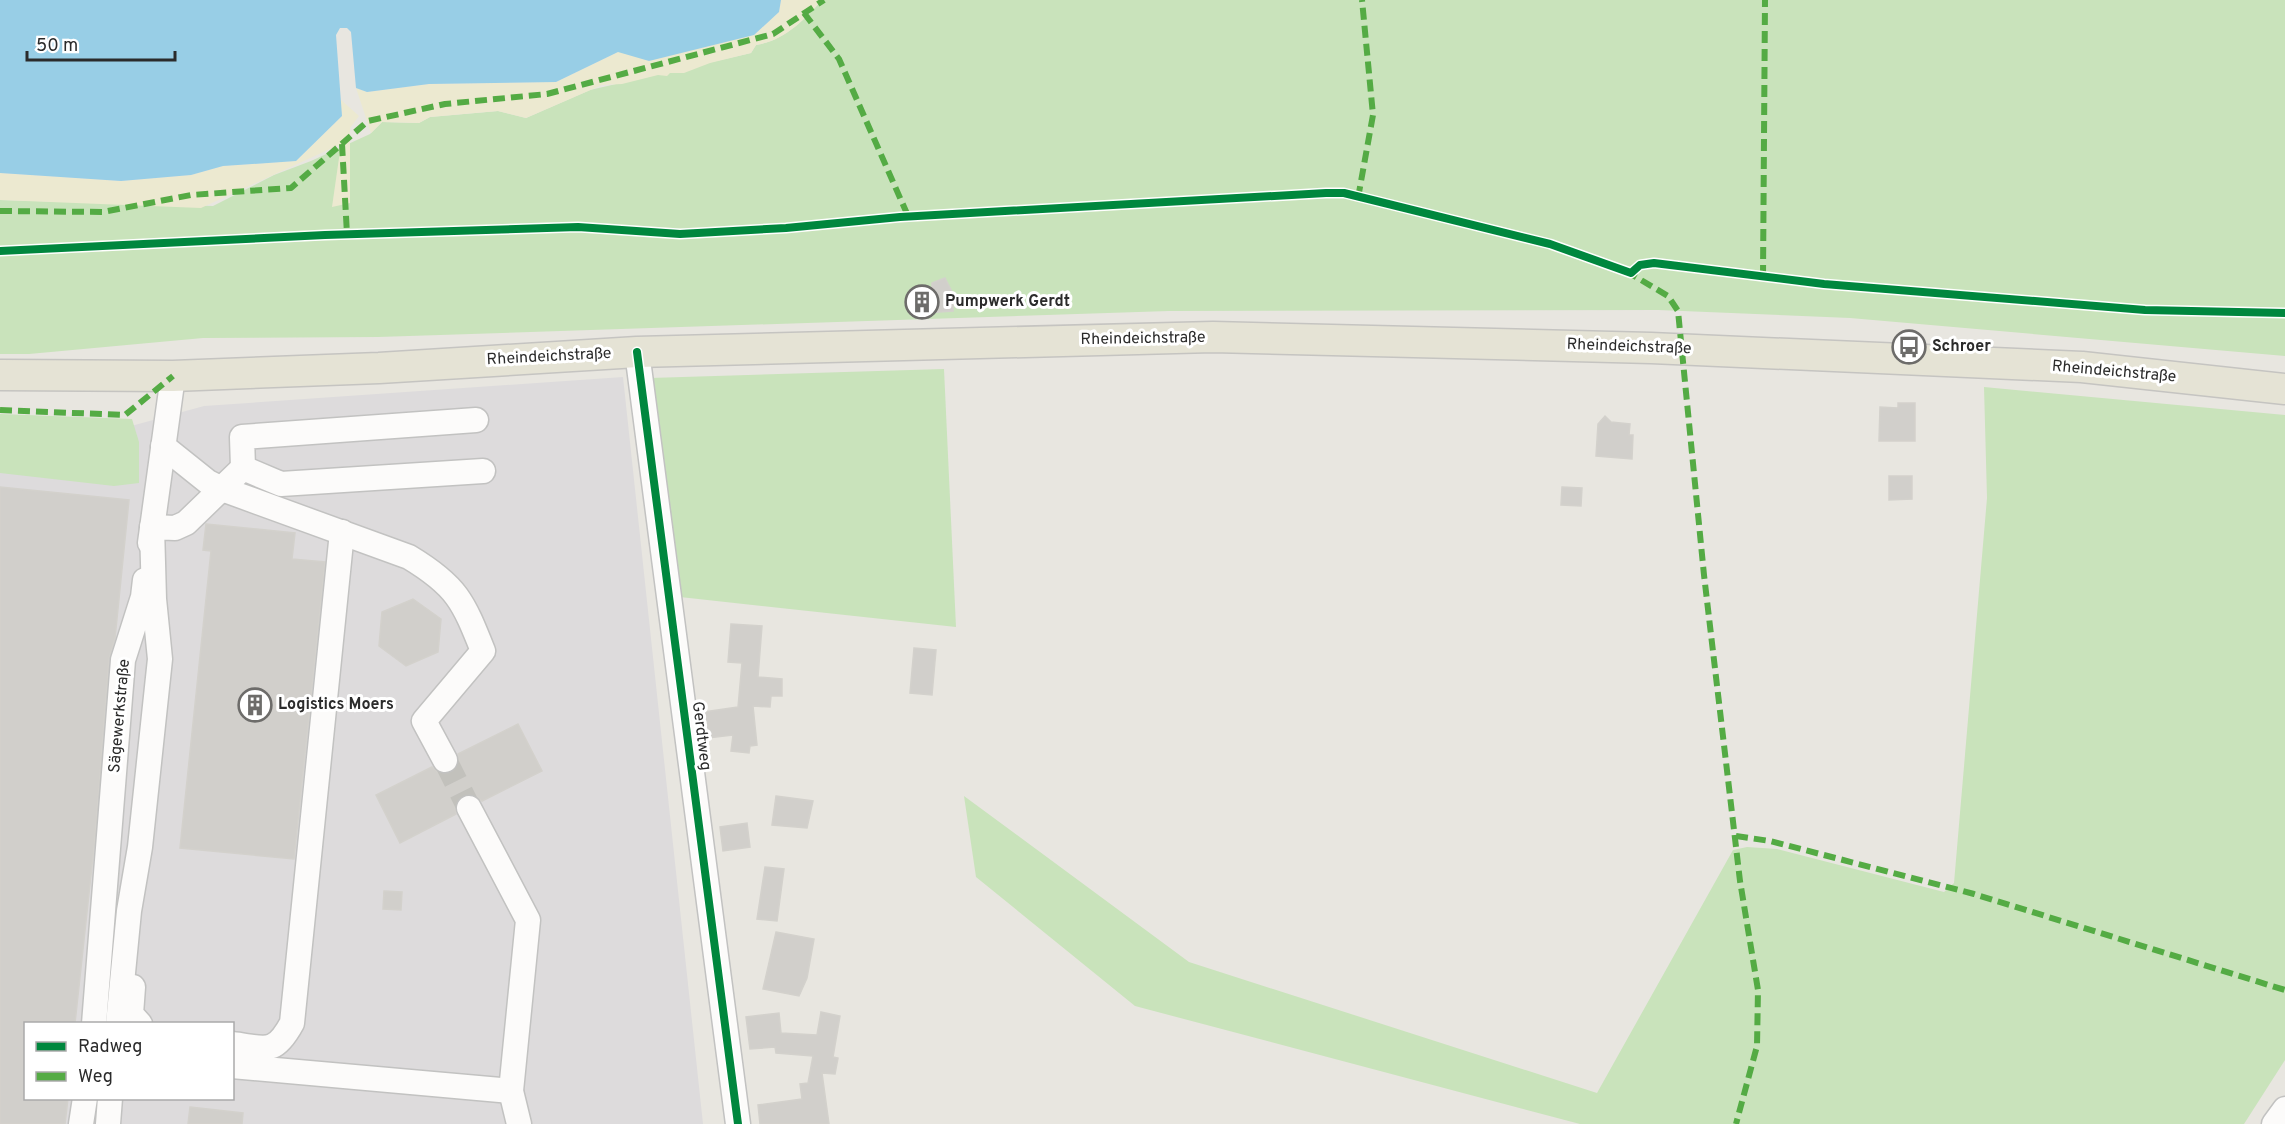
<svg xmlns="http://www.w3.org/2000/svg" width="2285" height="1124" viewBox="0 0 2285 1124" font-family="Overpass,sans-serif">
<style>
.industrial{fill:#dddbdc;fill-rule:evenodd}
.green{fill:#c9e3bb}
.sand{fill:#ece9d0}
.water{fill:#98cee6}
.building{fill:#d1cfcb;stroke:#d3d1cc;stroke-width:1.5}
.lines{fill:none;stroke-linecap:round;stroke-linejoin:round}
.minor-tunnel{stroke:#c2c1bc;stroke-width:24;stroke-dasharray:24 12;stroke-linecap:butt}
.minor-casing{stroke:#c2c2c1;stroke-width:27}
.major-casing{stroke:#c5c4c1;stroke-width:33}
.minor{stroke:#fcfbfa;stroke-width:24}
.major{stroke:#e5e3d5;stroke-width:30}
.quiet{stroke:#54ab44;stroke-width:6;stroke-dasharray:12 6;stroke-linecap:butt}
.cycleway-casing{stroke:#fff;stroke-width:11}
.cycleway{stroke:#00873e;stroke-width:8}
.labels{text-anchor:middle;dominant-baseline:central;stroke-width:6;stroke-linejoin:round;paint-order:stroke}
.poi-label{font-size:16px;font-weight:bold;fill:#2b2b2b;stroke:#fff;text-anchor:start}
.street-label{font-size:16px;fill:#2b2b2b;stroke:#fff}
</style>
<rect width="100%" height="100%" fill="#e8e6e0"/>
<path class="industrial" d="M623 377 703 1124H0V421L124 428 204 406ZM26 1024H232V1098H26Z"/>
<g class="green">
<path d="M822 0H2285V356L1850 318 1658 310 1169 311 378 337 203 338 29 354H0V200L213 206 274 175 311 161 370 134 382 122 419 123 430 117 498 111 526 118 590 90 751 53 756 45C784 41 804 20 822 0Z"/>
<path d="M944 369 956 627 680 597 650 378Z"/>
<path d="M1984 387 2285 415V1060L2244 1124H1580L1135 1006 976 877 964 796 1189 962 1597 1093 1733 850 1747 847 1777 849 1944 892 1954 883 1987 498Z"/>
<path d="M0 414 132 419 139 442V483L114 486 0 473Z"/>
</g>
<g class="sand">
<path d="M781 0H822C804 20 784 41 756 45L751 53 710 63 684 73H670L667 76 658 75 622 84 602 85 526 118 498 111 430 117 419 123 382 122 371 133 356 88 367 92 429 84 556 82 618 52 754 35 779 12Z"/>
<path d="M340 99 359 116 350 128V203L332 207 341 144 201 208 0 200V173L121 181 191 175 223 166 296 161 342 116Z"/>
</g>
<path class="water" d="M0 0H781L779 12 754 35 649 61 618 52 556 82 429 84 367 92 356 88 351 32 347 28H340L336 35 342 116 296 161 223 166 191 175 121 181 0 173Z"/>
<g class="building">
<path d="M945 278 953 294V311L911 314 910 290 932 289V283Z"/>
<path d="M1898 403H1915V441H1879L1880 407 1898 408Z"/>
<path d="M1605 416 1611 422 1630 424 1629 435H1633L1632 459 1596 456 1598 424Z"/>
<path d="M1889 476H1912V499L1889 500Z"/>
<path d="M0 487 129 500 115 638 109 659 95 838 75 1023H26V1098H68L65 1124H0Z"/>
<path d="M1562 487 1582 488 1581 506 1561 505Z"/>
<path d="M206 524 295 533 292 559 325 562 294 859 180 848 211 551 203 550Z"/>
<path d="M413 599 441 619 438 652 406 666 379 646 382 612Z"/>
<path d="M731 624 762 626 758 677 782 679V696H771L770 707 753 706 757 745 750 746 749 753 731 751 733 735 708 738 704 712 738 707 742 663 728 662Z"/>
<path d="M914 648 936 650 932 695 910 693Z"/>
<path d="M518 724 542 771 482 801 476 796 470 794 463 795 457 801 455 808 456 814 400 843 376 795 432 767 438 772 444 774 451 773 457 767 459 761 458 754Z"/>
<path d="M776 796 813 801 807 828 772 825Z"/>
<path d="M747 823 750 847 723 851 720 827Z"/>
<path d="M765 867 784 869 777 921 757 919Z"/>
<path d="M384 891 402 892 401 910 383 909Z"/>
<path d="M776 932 814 939 807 978 799 996 763 989Z"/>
<path d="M821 1012 840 1016 833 1057 838 1058 835 1074 822 1073 829 1124H760L758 1105 802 1099 800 1084 808 1083 813 1056 776 1053 775 1047 750 1049 746 1017 779 1013 781 1033 817 1035Z"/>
<path d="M190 1107 243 1113 242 1124H188Z"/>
</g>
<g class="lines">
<path class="minor-tunnel" d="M445 760 469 808"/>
<g class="minor-casing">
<g id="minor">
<path d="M637 352 738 1124"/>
<path d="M163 446 208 482 222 489 409 557C457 586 463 601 483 651L424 721 445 760"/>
<path d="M243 468 242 437 476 420"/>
<path d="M150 543 173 376"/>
<path d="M469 808 528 920 511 1091 519 1124"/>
<path d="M133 987 131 1014 140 1024"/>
<path d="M94 1024 123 660 143 597 145 580"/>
<path d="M118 1024 129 911 140 847 160 659 154 599 152 527 175 528 186 523 243 468 281 484 483 471"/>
<path d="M232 1044C266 1048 274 1056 292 1023L342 532"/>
<path d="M232 1066 511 1091"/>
<path d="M81 1124 85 1098"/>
<path d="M108 1124 110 1098"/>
<path d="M2274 1124 2285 1109"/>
</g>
</g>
<g class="major-casing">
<path id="major" d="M0 375 173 376 379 368 637 352 1213 337 1651 348 2082 367 2285 389"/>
</g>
<use href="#minor" class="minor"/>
<use href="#major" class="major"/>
<g class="quiet">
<path d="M804 13 839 59 908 216"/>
<path d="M342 144 347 234"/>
<path d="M1358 198 1373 115 1362 0"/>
<path d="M0 211 103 212 191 195 291 188 368 121 445 104 547 94 773 34 824 0"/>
<path d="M1626 271 1668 296 1678 311 1704 575 1740 881 1758 990 1757 1046 1736 1124"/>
<path d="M1763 277 1765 0"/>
<path d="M0 410 125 415 173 376"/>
<path d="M1736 836 1770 841 1974 894 2285 990"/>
</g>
<g class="cycleway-casing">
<g id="cycleway">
<path d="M0 251 325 235 578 227 680 234 786 228 900 217 1326 193H1344L1550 244 1631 273 1640 265 1654 263 1824 284 2145 310 2285 313"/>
<path d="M637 352 738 1124"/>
</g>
</g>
<use href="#cycleway" class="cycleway"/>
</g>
<defs>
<g id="building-ring" transform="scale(1.725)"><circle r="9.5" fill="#fff" stroke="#6d6c6a" stroke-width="1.5"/><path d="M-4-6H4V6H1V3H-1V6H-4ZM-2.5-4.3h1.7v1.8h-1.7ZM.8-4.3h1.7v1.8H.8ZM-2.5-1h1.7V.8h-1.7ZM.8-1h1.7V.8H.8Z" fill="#6d6c6a"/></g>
<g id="bus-ring" transform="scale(1.725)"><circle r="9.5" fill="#fff" stroke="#6d6c6a" stroke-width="1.5"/><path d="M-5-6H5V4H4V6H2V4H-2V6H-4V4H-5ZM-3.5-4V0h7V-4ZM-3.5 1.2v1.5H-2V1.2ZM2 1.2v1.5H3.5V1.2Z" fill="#6d6c6a"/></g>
</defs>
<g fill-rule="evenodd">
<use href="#building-ring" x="922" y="302"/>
<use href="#bus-ring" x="1909" y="347"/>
<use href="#building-ring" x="255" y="705"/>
</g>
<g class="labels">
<g class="poi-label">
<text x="945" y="302">Pumpwerk Gerdt</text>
<text x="1932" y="347">Schroer</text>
<text x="278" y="705">Logistics Moers</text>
</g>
<g class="street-label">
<text transform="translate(1143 339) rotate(-1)">Rheindeichstraße</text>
<text transform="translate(1629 347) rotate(2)">Rheindeichstraße</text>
<text transform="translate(549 357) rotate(-3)">Rheindeichstraße</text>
<text transform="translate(2114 372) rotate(5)">Rheindeichstraße</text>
<text transform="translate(120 716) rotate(-85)">Sägewerkstraße</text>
<text transform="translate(701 736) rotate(83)">Gerdtweg</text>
</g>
</g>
<rect x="24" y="1022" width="210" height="78" fill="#ffffff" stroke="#aaaaaa" stroke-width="1.5"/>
<rect x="36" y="1042" width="30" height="9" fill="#00873e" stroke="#aaaaaa" stroke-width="1.5"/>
<text x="78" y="1052" font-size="18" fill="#2b2b2b">Radweg</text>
<rect x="36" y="1072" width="30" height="9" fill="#54ab44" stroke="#aaaaaa" stroke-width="1.5"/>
<text x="78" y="1082" font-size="18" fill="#2b2b2b">Weg</text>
<path d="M27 51v9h148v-9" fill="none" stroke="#2b2b2b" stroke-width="3"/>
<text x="36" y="51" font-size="18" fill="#2b2b2b" stroke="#ffffff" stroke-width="4.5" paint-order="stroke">50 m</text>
</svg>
